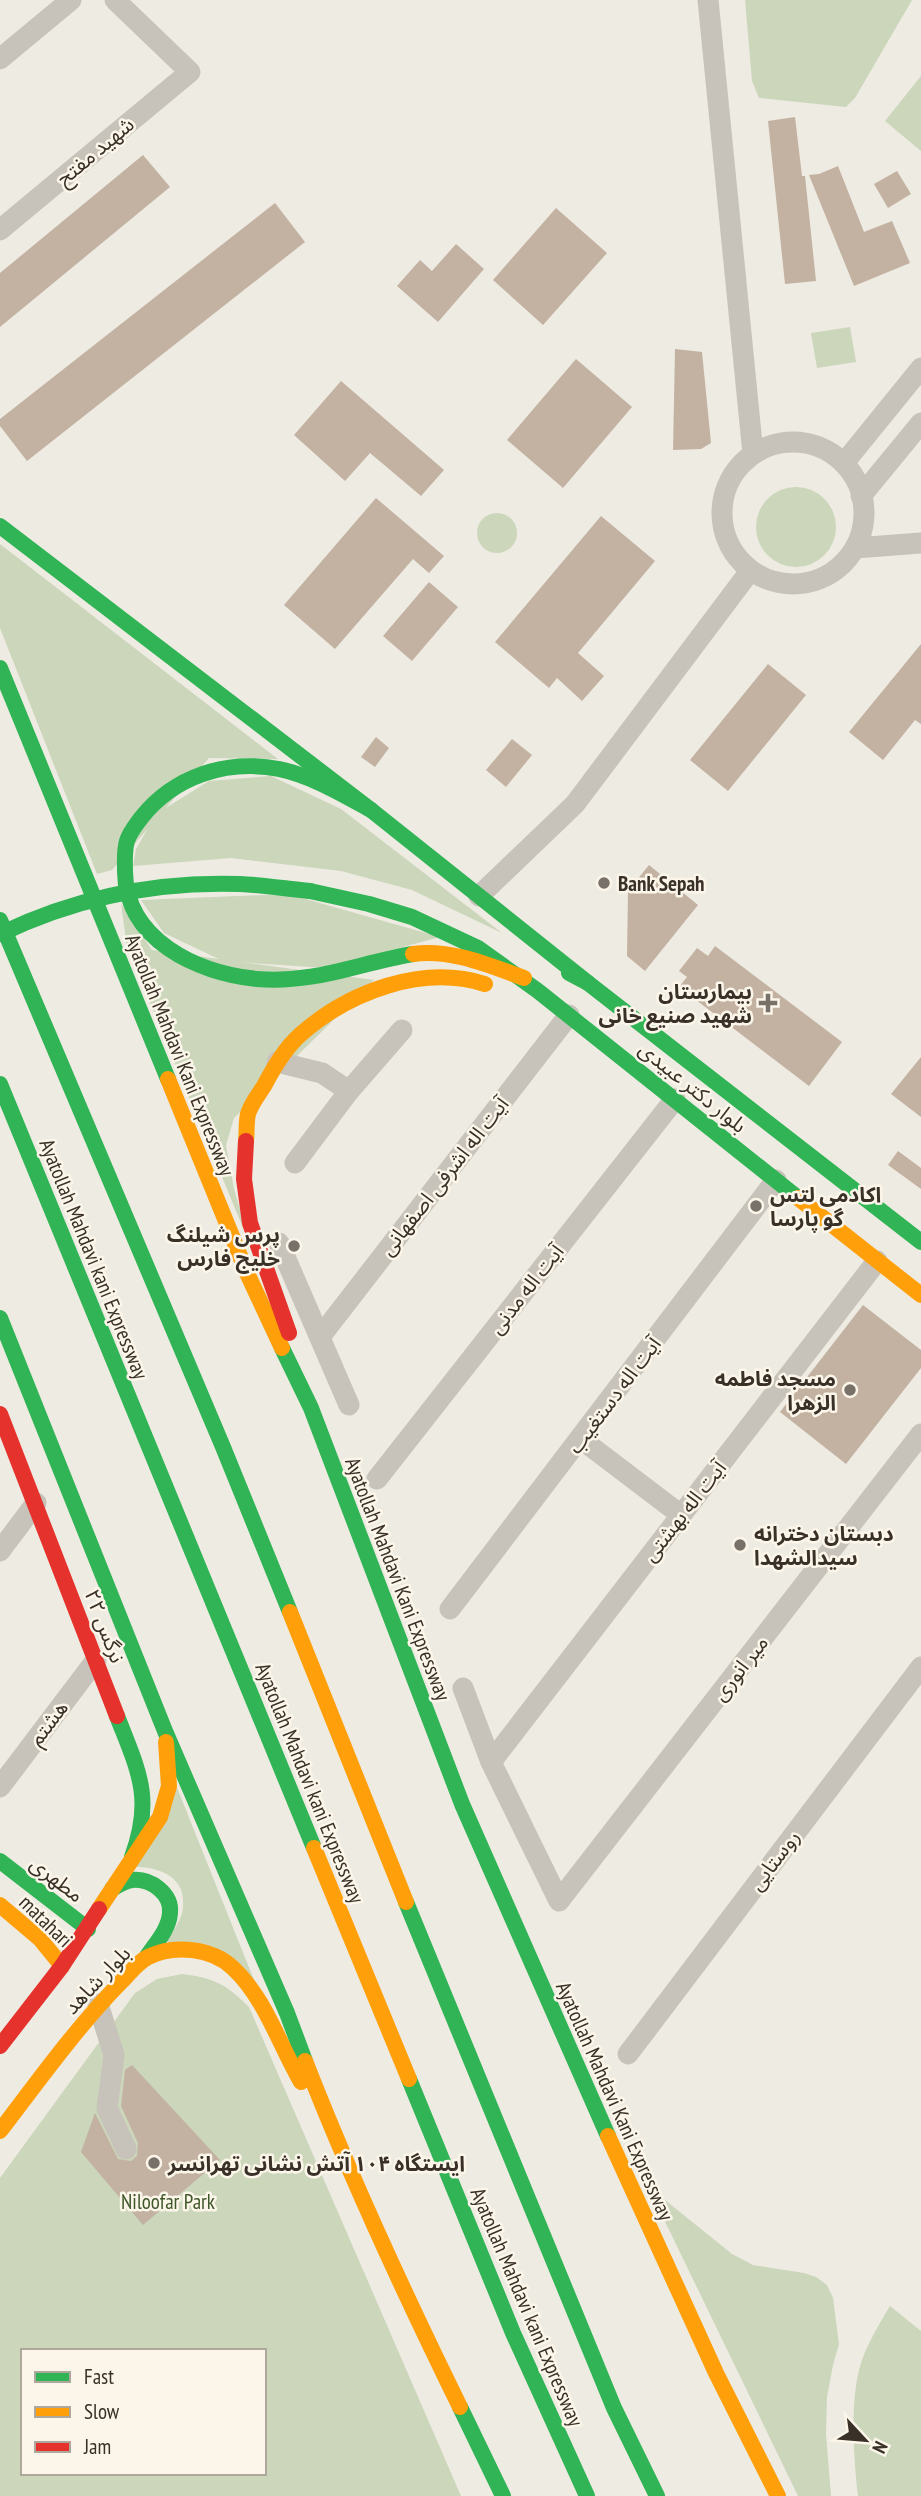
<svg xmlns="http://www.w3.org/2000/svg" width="921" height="2496" viewBox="0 0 921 2496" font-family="'PT Sans Narrow','Noto Sans Arabic',sans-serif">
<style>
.green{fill:#cbd6bb;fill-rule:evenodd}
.building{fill:#c3b2a2}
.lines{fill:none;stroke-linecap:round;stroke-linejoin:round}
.street{stroke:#c8c3ba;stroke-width:21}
.fast{stroke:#30b455;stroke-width:16}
.slow{stroke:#ff9f0a;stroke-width:16}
.jam{stroke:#e5322d;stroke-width:16}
.fast-bridge{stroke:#30b455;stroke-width:16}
.poi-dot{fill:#787169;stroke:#fbf6e9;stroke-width:2.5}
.labels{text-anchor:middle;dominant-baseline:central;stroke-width:5;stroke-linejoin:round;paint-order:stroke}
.street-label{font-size:21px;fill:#393028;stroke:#fbf6e9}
.poi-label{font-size:21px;font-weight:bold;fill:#393028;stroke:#fbf6e9;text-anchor:start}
.park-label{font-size:21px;fill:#3f582a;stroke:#fbf6e9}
</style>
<rect width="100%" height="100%" fill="#eeebe2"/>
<g class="green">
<path d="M745 0H912L855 98 846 107 759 98 752 81Z"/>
<path d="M921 76V151L885 121Z"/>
<path d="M850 327 856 362 817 368 811 333Z"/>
<circle cx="796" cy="527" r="40"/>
<circle cx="497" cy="533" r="20"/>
<path d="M0 544 278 759 209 758 112 870 97 874 0 628Z"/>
<path d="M271 776 341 809 502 933 412 890 341 871 231 858 133 866 136 849 156 814 209 781Z"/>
<path d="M288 894 440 937 325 968 223 961 164 933 141 900Z"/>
<path d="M121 904 152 950 374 980 234 1118 226 1145 234 1189 251 1247 127 947Z"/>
<path d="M174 1780 254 1980 167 1942C172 1932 183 1918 183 1907 186 1877 160 1867 135 1867Z"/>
<path d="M182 1974C214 1978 226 1984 249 2007L461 2496H0V2178L135 1993 157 1979ZM23 2351H264V2473H23Z"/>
<path d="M642 2174 665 2200 732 2254 753 2265 804 2273 816 2277 827 2285 833 2298 839 2344 833 2365 827 2397 826 2434 831 2496H798Z"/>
<path d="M890 2306 921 2331V2496H858C854 2459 850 2407 859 2370 865 2347 878 2326 890 2306Z"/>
</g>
<g class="building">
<path d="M795 117 802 176H805L816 281 785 284 768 121Z"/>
<path d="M143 155 170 187 0 327V273Z"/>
<path d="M838 166 864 232 892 221 910 263 854 286 809 175 819 174Z"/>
<path d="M897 171 911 194 888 208 874 184Z"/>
<path d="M275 203 305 242 27 461 0 426V419Z"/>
<path d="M556 208 607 253 543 325 493 280Z"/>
<path d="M456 244 484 269 438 322 397 286 420 260 432 271Z"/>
<path d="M675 349 702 352 711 443 701 449 673 450Z"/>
<path d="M576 359 632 407 563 488 507 440Z"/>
<path d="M341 381 444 470 421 496 370 453 345 481 294 435Z"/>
<path d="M376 498 444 556 429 573 413 559 335 649 284 605Z"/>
<path d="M601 516 655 561 578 653 604 676 582 701 557 678 549 688 495 642Z"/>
<path d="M429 582 458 607 412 661 383 636Z"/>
<path d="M921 644V724L915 720 883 760 849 732Z"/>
<path d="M768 664 806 695 728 791 690 760Z"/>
<path d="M376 737 389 748 375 767 361 757Z"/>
<path d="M512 739 532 755 506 787 486 770Z"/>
<path d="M649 865 698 905 645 971 627 956 628 891Z"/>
<path d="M715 946 842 1042 809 1086 679 987 687 977 679 971 697 948 708 956Z"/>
<path d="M921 1057V1117L891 1094Z"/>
<path d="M898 1151 921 1168V1189L888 1165Z"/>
<path d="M863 1305 921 1350V1368L846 1464 780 1412Z"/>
<path d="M132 2065 220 2160 143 2225 81 2152 95 2113 118 2159 131 2161 137 2156 138 2143 121 2106 125 2070Z"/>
</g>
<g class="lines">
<g class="street">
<path d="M708 0 753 454"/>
<path d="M0 59 71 0"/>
<path d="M0 230 190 72 115 0"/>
<circle cx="793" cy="513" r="71"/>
<path d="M844 463 921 368"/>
<path d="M861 496 921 423"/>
<path d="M855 548 921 543"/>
<path d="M479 896 575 804 750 571"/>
<path d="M277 1062 322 1073 349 1091"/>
<path d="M295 1163 349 1091 402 1030"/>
<path d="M279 1243 349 1405"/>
<path d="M320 1337 569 1015"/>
<path d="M581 1439 681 1515"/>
<path d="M377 1479 675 1099"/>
<path d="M0 1551 36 1503"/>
<path d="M450 1609 776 1180"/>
<path d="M463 1688 491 1762 559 1901 921 1434"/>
<path d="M491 1762 877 1261"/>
<path d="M0 1787 96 1660"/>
<path d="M98 2004 114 2055 107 2108 126 2149"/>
<path d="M628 2054 921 1667"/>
</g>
<g class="fast">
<path d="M0 526 371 810 588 983"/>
<path d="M0 668 168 1079"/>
<path d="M371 810C342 794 312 776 279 769 227 759 174 776 141 818 136 825 130 832 127 841 124 851 125 862 125 872 126 940 197 973 257 979 314 984 359 963 413 954"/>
<path d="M310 891 369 904 412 917 478 948 538 991 798 1198"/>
<path d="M0 920 223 1447 290 1612"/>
<path d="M569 973 588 983 921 1242"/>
<path d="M0 1084 314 1848"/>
<path d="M0 1318 165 1731 287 2013 305 2061"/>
<path d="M282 1348 311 1408 462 1804 608 2136"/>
<path d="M117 1716C138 1770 154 1798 132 1857"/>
<path d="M0 1861 88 1929"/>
<path d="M112 1889C118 1885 125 1881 132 1880 151 1878 172 1894 170 1913 169 1930 154 1945 146 1958"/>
<path d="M406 1902 614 2408 657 2496"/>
<path d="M409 2079 513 2333 587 2496"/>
<path d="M460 2407 503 2496"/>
</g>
<g class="slow">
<path d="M413 954C452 949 488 965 524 978"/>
<path d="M168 1079 247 1273 282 1348"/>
<path d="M246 1141C247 1133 246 1122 248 1114 251 1104 259 1094 264 1086 274 1067 285 1048 301 1034 349 992 422 964 485 984"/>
<path d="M798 1198 921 1295"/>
<path d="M290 1612 406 1902"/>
<path d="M314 1848 409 2079"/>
<path d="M0 1905 40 1939 62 1966"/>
<path d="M99 1909 160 1817 169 1786 166 1742"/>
<path d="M305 2061C351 2179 404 2293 460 2407"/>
<path d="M0 2131C39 2080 76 2028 121 1982 129 1974 138 1962 148 1957 174 1944 212 1948 233 1968 265 1998 279 2044 301 2082"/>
<path d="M608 2136 716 2373 778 2496"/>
</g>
<g class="jam">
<path d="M246 1141 244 1179 250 1223 289 1333"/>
<path d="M0 1414 117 1716"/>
<path d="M0 2046 62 1966 99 1909"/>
</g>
<path class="fast-bridge" d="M0 934C75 898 157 881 240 884 264 885 287 889 310 891"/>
</g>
<g class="poi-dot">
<circle cx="604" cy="883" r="7"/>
<path d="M764.5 992.5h7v7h7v7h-7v7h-7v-7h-7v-7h7z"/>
<circle cx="756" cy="1206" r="7"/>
<circle cx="294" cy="1246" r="7"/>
<circle cx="850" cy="1390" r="7"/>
<circle cx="740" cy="1545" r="7"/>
<circle cx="154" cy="2163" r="7"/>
</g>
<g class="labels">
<g class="street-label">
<text transform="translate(95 151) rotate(-40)">شهید مفتح</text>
<text transform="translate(180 1055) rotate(68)">Ayatollah Mahdavi Kani Expressway</text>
<text transform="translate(693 1087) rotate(39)">بلوار دکتر عبیدی</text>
<text transform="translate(444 1176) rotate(-52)">آیت اله اشرفی اصفهانی</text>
<text transform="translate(94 1259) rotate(68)">Ayatollah Mahdavi kani Expressway</text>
<text transform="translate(526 1289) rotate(-52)">آیت اله مدنی</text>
<text transform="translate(614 1395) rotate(-53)">آیت اله دستغیب</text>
<text transform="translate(684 1511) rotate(-52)">آیت اله بهشتی</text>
<text transform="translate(398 1579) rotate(69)">Ayatollah Mahdavi Kani Expressway</text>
<text transform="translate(105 1626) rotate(69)">نرگس ۲۲</text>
<text transform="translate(740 1668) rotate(-52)">میر انوری</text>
<text transform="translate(48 1723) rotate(-53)">هشتم</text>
<text transform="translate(310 1783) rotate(68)">Ayatollah Mahdavi kani Expressway</text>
<text transform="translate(774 1860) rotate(-53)">روستایی</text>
<text transform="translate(57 1879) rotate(38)">مطهری</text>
<text transform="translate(46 1921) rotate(44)">matahari</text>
<text transform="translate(97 1980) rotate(-46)">بلوار شاهد</text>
<text transform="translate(615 2101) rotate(66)">Ayatollah Mahdavi Kani Expressway</text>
<text transform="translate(527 2307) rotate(67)">Ayatollah Mahdavi kani Expressway</text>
</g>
<g class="poi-label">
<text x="618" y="883">Bank Sepah</text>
<text x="752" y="991" text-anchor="end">بیمارستان<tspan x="752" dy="24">شهید صنیع خانی</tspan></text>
<text x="770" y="1194">اکادمی لتس<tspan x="770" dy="24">گو پارسا</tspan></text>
<text x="280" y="1234" text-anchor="end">پرس شیلنگ<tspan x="280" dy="24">خلیج فارس</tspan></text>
<text x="836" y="1378" text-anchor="end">مسجد فاطمه<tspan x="836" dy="24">الزهرا</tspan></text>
<text x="754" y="1533">دبستان دخترانه<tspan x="754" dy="24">سیدالشهدا</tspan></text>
<text x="168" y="2163">ایستگاه ۱۰۴ آتش ‌نشانی تهرانسر</text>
</g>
<g class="park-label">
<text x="168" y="2201">Niloofar Park</text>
</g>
</g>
<rect x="21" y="2349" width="245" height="126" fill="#fbf6e9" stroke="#ada79c" stroke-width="2"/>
<rect x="35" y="2372" width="35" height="10" fill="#30b455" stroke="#ada79c" stroke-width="2"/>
<text x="84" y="2384" font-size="21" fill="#393028">Fast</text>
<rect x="35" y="2407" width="35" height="10" fill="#ff9f0a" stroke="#ada79c" stroke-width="2"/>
<text x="84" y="2419" font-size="21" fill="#393028">Slow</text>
<rect x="35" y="2442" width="35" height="10" fill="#e5322d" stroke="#ada79c" stroke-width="2"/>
<text x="84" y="2454" font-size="21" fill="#393028">Jam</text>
<g transform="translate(865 2440) rotate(116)" stroke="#fbf6e9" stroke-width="5" paint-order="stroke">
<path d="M0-5L12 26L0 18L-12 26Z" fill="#393028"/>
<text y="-10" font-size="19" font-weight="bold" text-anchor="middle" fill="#393028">N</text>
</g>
</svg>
